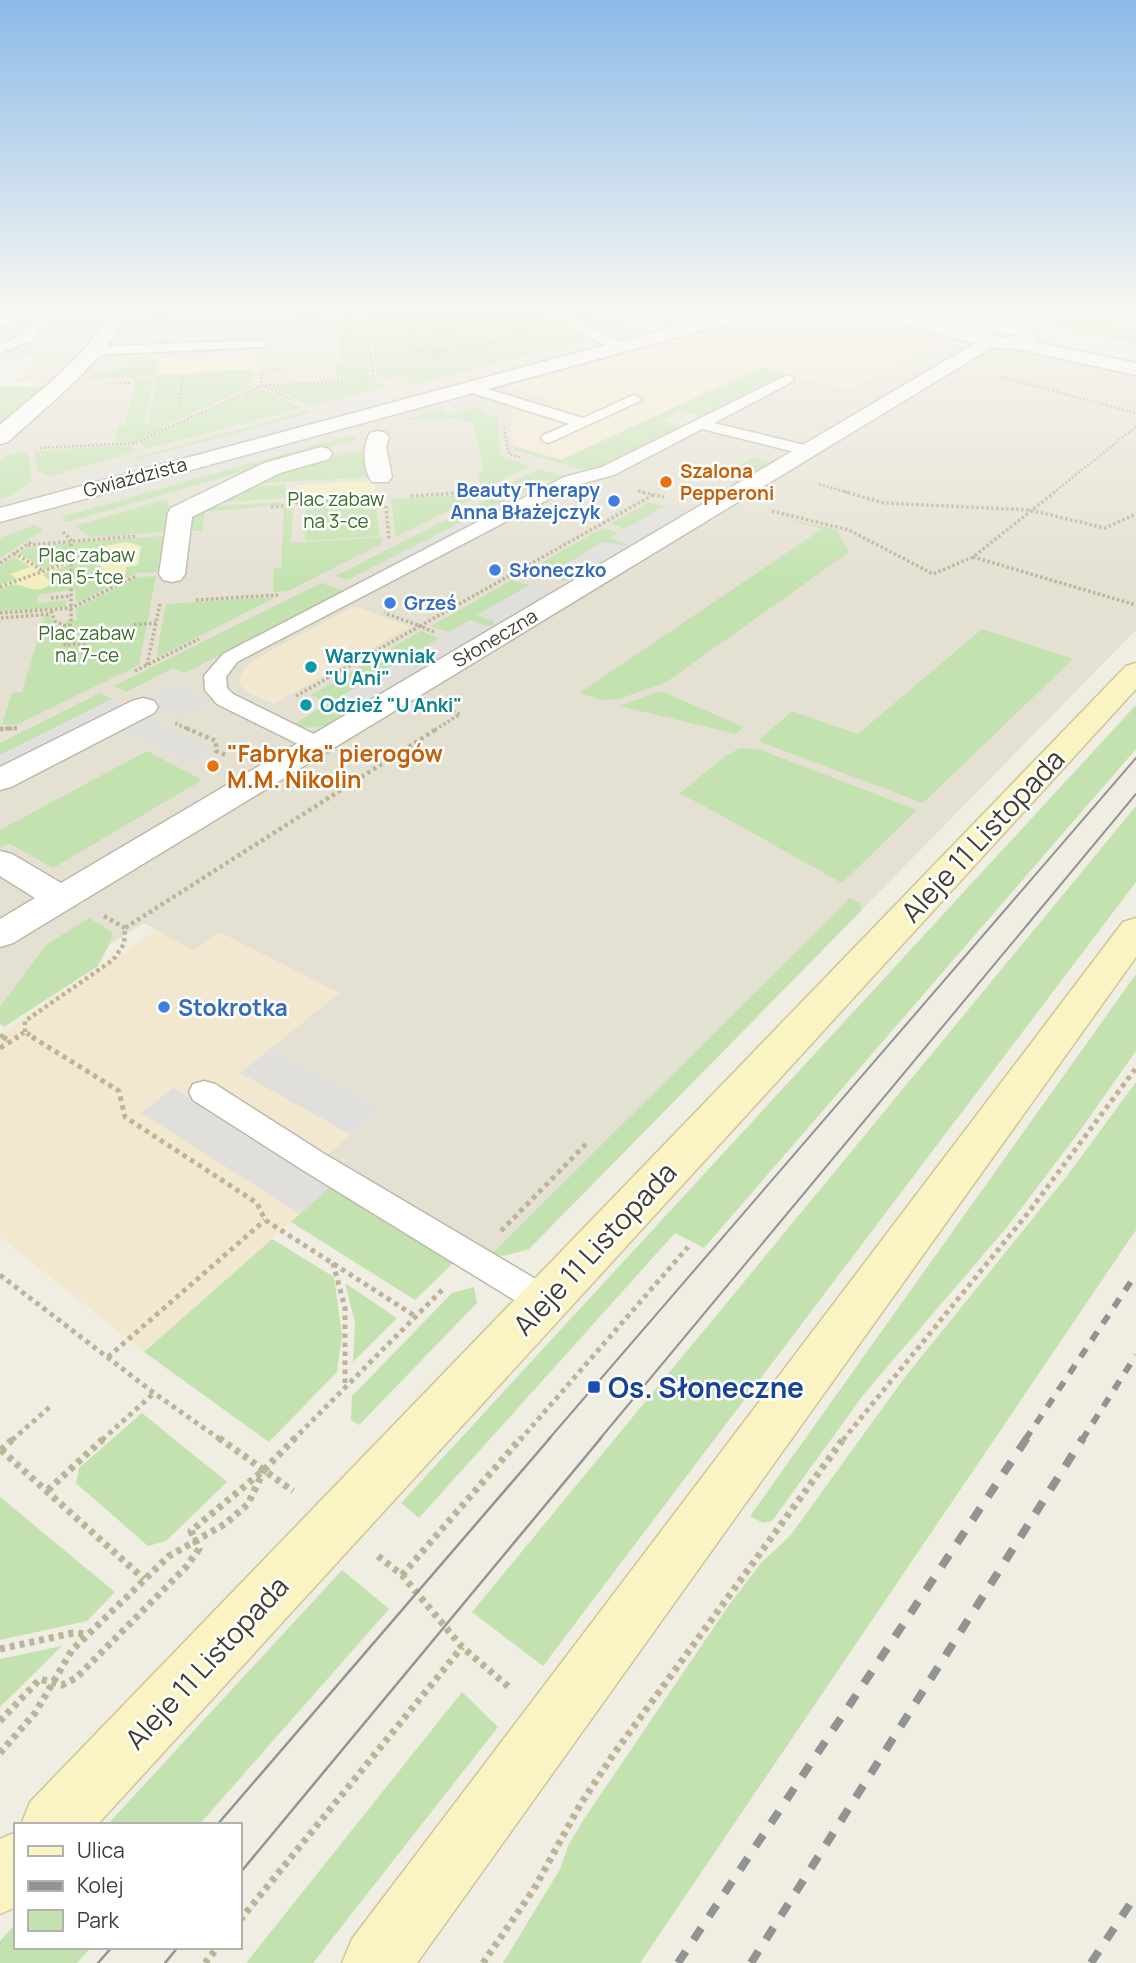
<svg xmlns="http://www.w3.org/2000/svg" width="1136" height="1963" viewBox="0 0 1136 1963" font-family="Manrope,sans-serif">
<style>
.residential{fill:#e4e0d2}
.commercial{fill:#f1e8cf}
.industrial{fill:#e2dfd8}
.green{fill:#c3e2af}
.sand{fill:#f3efc1}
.parking{fill:#e1dfdb}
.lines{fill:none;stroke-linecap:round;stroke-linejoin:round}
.service-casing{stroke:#bdb9aa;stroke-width:3}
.minor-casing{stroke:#bdb9aa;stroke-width:3}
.tertiary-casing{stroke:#bdb9aa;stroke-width:3}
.secondary-casing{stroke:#cdc696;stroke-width:3}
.path-far4{stroke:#bbb499;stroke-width:2.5;stroke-dasharray:2 2;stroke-linecap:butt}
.path-far3{stroke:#bbb499;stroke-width:3.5;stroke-dasharray:2.5 2.5;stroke-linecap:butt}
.path-far2{stroke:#bbb499;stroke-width:4.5;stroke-dasharray:3.5 3.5;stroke-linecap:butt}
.path-far1{stroke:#bbb499;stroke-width:5;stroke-dasharray:4.5 4.5;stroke-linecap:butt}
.path{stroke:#bbb499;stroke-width:7;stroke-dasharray:5 5;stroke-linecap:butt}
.service{fill:#fff;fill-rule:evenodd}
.minor{fill:#fff;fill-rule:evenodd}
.tertiary{fill:#fff;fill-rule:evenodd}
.secondary{fill:#faf4c4;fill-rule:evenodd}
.tram-far1{stroke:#939393;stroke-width:2}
.tram{stroke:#939393;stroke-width:2.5}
.rail-far1{stroke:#939393;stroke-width:6;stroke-dasharray:10 10;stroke-linecap:butt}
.rail{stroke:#939393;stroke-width:8;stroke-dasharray:14 14;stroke-linecap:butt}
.food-dot{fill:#e8710a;stroke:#fff;stroke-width:2.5}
.shop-dot{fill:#3f7fe0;stroke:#fff;stroke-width:2.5}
.culture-dot{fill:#0f9aa8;stroke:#fff;stroke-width:2.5}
.transit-dot{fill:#1a4fb4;stroke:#fff;stroke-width:2.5}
.labels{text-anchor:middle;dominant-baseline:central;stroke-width:5;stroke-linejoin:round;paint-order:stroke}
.far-food-label{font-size:19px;font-weight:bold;fill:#c56008;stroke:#fff;text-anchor:start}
.far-street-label{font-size:19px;fill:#413e34;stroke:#fff}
.far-shop-label{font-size:19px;font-weight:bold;fill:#366cbe;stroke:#fff;text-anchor:start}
.far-park-label{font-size:19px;fill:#3c6d2d;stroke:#fff}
.far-culture-label{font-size:19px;font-weight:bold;fill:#0d838f;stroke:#fff;text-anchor:start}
.food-label{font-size:23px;font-weight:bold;fill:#c56008;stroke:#fff;text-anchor:start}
.shop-label{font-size:23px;font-weight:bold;fill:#366cbe;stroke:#fff;text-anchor:start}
.near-street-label{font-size:28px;fill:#413e34;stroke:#fff}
.near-transit-label{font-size:28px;font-weight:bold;fill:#164399;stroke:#fff;text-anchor:start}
</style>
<rect width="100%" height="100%" fill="#f0eee3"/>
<path class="residential" d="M42 310H589L670 342 510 387 555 400 513 445 560 460 761 367 850 390 948 335 1136 373V630L529 1249 503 1256 492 1254 326 1156 380 1108 271 1048 339 993 193 951 144 923 0 1014V426L46 384 14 381 38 359 29 356 41 353 18 339Z"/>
<g class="commercial">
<path d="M699 310H846L948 335 850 390 761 367 560 460 513 446 510 418 554 400 508 386 669 343 635 328Z"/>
<path d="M355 606 410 627 274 704 249 693 240 685V677L244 668 255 659Z"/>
<path d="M157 930 193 951 220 932 339 993 271 1048 381 1108 309 1171 332 1185 144 1352 0 1237V1034Z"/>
</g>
<path class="industrial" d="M0 310H42L18 339 42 353 0 363Z"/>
<g class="green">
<path d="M151 310H167L166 314 193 316 142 334Z"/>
<path d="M304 310H343C322 321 303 328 278 329L280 323Z"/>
<path d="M360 310H581L631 328 414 384 399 375 386 379 377 376 369 322Z"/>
<path d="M346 313H354L361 322 363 331 301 329 322 324Z"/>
<path d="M1077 314 1099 316 1094 322 1136 330V343L1056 327Z"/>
<path d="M272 323 270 329 197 335 198 326Z"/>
<path d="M339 331 364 334 370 379 337 380 335 366H342Z"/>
<path d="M131 354 133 361 157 358 154 376 83 380 102 371 129 368 127 355Z"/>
<path d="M256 355 251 387 164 426 148 424 160 359Z"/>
<path d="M761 367 786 373 701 416 681 411 662 421 680 427 594 469 582 470 514 450 513 446 561 460Z"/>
<path d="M154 378 144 424 165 427 134 441 114 442 118 426 125 425 135 384 133 379Z"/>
<path d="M375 381 389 387 310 406 270 387Z"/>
<path d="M0 386 41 387 45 388 0 426 27 401 0 425Z"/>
<path d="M262 389 301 408 149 448 139 442Z"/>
<path d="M476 407 498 419 500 456 530 466 482 490 477 471 484 470 472 422 464 423 462 418 404 420 440 410 448 415Z"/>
<path d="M307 411 311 413 139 459 133 458Z"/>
<path d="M351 435 356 439 68 522 61 517Z"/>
<path d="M129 445 138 451 50 476 37 470 34 451Z"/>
<path d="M27 450 32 480 10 496 0 499V462L7 455Z"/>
<path d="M360 450 368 452 369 477 248 484 271 473Z"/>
<path d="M753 457 772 462 738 481 717 478Z"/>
<path d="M539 469 565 477 555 482 546 480 347 580 335 576 491 497 499 489Z"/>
<path d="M374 480 379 536 305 541 306 504 294 497 297 496V485Z"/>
<path d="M286 485V498L208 503 241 487Z"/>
<path d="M481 494 396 537 391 499Z"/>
<path d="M169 498 164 532 89 537 75 526Z"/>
<path d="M281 502 286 505 205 512 202 531H189L191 511 199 507Z"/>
<path d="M649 502 664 506 625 529 610 524Z"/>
<path d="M284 508H293L291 543 382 537 381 544 288 591 273 592 274 568H281Z"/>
<path d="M780 517 837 530 849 552 665 683 619 699 603 700 579 693 822 529Z"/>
<path d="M35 525 43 530 0 558V538Z"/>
<path d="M602 528 619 533 611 539 625 543 627 546 603 542 554 572 568 577 567 581 546 576 538 580 522 574Z"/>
<path d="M164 536 157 572 136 573 76 603 75 589 38 595 37 603 66 600V607L0 611V566L27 548 67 543Z"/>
<path d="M156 576 139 665 18 724 2 725 12 693 22 692 45 615H49L55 625 64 630 66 621 77 620 76 608 139 577Z"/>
<path d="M512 580 529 585 478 615 494 621V625L486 626 470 620 448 632 431 626Z"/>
<path d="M321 583 344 591 185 673 173 668 126 692 114 686Z"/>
<path d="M276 597 156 658 166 604Z"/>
<path d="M982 629 1073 659 923 803 758 741 792 711 858 734Z"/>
<path d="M421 631 439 638 409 656 424 662 425 666 415 667 400 661 334 701 349 710C336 726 312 731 292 725L329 703 311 695Z"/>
<path d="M657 692 666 693 743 727 736 734 620 706Z"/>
<path d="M100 693 112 699 0 755V743Z"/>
<path d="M1136 705V749L704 1248 675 1233 419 1518 401 1503Z"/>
<path d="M740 748 761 750 917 810 842 883 699 803 679 794 724 757Z"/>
<path d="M147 751 202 780 53 868 9 843 0 848V830Z"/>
<path d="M1136 806V882L543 1666 472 1612Z"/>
<path d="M850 898 860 903 862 910 529 1249 503 1256 492 1254Z"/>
<path d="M89 918 112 932 111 941 98 966 4 1027 0 1024V1007L46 945Z"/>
<path d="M1136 974V1051L1079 1132 1007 1227 864 1394 772 1521 763 1523 750 1516Z"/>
<path d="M1136 1082V1230L640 1963H503L560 1869 568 1846 582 1822 729 1605 761 1563 790 1536 905 1377 1067 1176Z"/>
<path d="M332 1185 455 1261 415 1300 291 1222Z"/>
<path d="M272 1239 334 1277 342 1335 337 1372 269 1442 144 1352Z"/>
<path d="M345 1283 397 1318 353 1362 355 1322Z"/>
<path d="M474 1287 477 1303 359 1425 351 1420 352 1396 452 1293Z"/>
<path d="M142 1413 227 1482 166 1541 148 1546 76 1483 79 1468Z"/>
<path d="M0 1497 115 1592 87 1621 0 1640Z"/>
<path d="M342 1570 389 1609 199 1825H107Z"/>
<path d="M62 1646 0 1707V1659Z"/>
<path d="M462 1692 498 1727 313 1963H246Z"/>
<path d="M16 1923V1947H91L77 1963H0V1941Z"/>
</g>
<g class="sand">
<path d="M256 355 254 369 158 375 160 359Z"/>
<path d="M374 480 376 497 304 501 294 497 297 496V485Z"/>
<path d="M126 542 141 546 138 565 126 567V574L110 578 99 575 102 568 93 558 98 552 97 548Z"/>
<path d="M19 554 44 569 67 561V565L43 574 51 583C36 598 26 583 12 585 7 585 4 588 0 589V585L17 579 10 574 30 567 15 557Z"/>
</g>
<g class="parking">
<path d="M231 349 230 355 132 361 131 354Z"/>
<path d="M376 398 389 404 93 483 84 476 131 463 145 468 148 465 140 461 225 438 240 443 242 440 234 436 314 415 328 419 330 417 322 412Z"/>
<path d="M314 435 323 441 269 456 257 450 252 453 260 458 174 482 164 476 157 479 164 484 113 498 103 491Z"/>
<path d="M511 497 520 500 388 568 379 564Z"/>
<path d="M664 506 688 511 571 581 568 577 553 572 603 542 627 546 625 543 610 538Z"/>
<path d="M534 583 556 590 347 713V707L333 701 400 661 416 667 425 666 424 662 409 656 470 620 486 626 494 625V621L477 615Z"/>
<path d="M175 685 212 701 179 718 143 701Z"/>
<path d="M112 699 131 708 0 775V755Z"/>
<path d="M141 714 215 749 192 763 117 727Z"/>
<path d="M271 1048 381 1108 351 1135 240 1073Z"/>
<path d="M173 1088 332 1185 300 1214 141 1113Z"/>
</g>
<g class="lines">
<g class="service-casing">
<g id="service">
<path d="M39 310H53L32 341 0 353V344L22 335 33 319 0 326V318Z"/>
<path d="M559 310 574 316 580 323 629 345 627 348C610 351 577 331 564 322 557 317 549 316 543 311Z"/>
<path d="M258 340 265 344 263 347 94 355 87 351 94 347Z"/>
<path d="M787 375 792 376 794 379 792 382 714 423 813 447 815 450 813 453 807 455 702 429 614 475 576 485 237 662 226 677 227 688 233 694 326 740 329 745 326 750H310L217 704 205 690 204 676 223 654 564 477 602 467Z"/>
<path d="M468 383 583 418 629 397 634 395 642 400 549 443 543 441 541 438 543 435 569 424 463 390 461 387Z"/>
<path d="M204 1081 215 1084 323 1153 556 1291 562 1301 556 1311 544 1315 532 1311 301 1169 193 1100 189 1092 193 1084Z"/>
</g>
</g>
<g class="minor-casing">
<g id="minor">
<path d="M110 310H128C107 362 48 404 8 442L0 444V425C37 392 90 356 110 310Z"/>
<path d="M183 310H202L192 316 186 315Z"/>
<path d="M736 310H766L763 314 0 522V508Z"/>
<path d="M989 335 996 337 999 341 996 345 13 943 0 947V919L35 898 0 876V851L12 854 61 883Z"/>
<path d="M378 431 386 433 389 438 386 446 392 477 388 482H372C363 469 362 446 370 433Z"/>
<path d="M321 447 329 449 332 454 329 459 280 473 192 517 185 574 181 580 172 582 163 580 159 574 168 513 171 508 264 463Z"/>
<path d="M143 698 154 701 158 707 154 713 11 787 0 790V767L132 701Z"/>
</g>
</g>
<g class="tertiary-casing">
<path id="tertiary" d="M862 310H894L969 329C987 313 1024 320 1038 338L1035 342 1136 363V375L1013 348H993L865 314ZM995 332 1015 335 1016 336 1000 338 986 333Z"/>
</g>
<g class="secondary-casing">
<g id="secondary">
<path d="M1136 663V689L97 1825H21L30 1802 1126 666Z"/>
<path d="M1136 918V957L417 1963H342L352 1939 1123 922Z"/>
<path d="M16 1832V1907L0 1914V1839Z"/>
</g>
</g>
<g class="path-far4">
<path d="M355 310 365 322 374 380"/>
<path d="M401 310 445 328"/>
<path d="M427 319 464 310"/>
<path d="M276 324 299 310"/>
<path d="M303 330 367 333"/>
<path d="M286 331 320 323 347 310"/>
<path d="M466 349 529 332"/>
<path d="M417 353 412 349 409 332 414 323 423 320"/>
<path d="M469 354 468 351 432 334 518 314"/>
<path d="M434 356 442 351 430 348 416 354 447 359"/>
<path d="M271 370 284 369"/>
<path d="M1002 377 1136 413"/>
<path d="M108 384 129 383 127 381"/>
<path d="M261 386 368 380"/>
<path d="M264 386 294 401"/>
<path d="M179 403 183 376"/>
<path d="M504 428 509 454 522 458"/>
<path d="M40 448 134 443 260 387 262 373"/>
<path d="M819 484 849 493"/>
<path d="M638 491 646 493"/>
<path d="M462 493 476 492"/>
<path d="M1053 493 1136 427"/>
</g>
<g class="path-far3">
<path d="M638 491 664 497"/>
<path d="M843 491 884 503 1030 510 1105 528 1136 514"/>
<path d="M411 496 476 492"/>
<path d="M286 500 298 503 357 499"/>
<path d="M386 506 389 539"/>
<path d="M271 507 289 506 290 498"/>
<path d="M772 511 849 530 933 574 973 557 1056 491"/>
<path d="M63 532 71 540V621L65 645 86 643 84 653"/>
<path d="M28 545 138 536"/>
<path d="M14 553 43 571"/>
<path d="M973 557 1136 605"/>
<path d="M0 563 31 542"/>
<path d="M0 587 71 561"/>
<path d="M51 598 71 596"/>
<path d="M196 600 278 595"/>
<path d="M51 611 55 621 70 628"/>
<path d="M0 613 71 608 136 576"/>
<path d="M1 618 51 614"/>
<path d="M134 625 156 623"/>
<path d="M434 632 420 626 653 495"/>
<path d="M147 665 160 604"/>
<path d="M135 671 199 639"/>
<path d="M296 696 420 626 384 613"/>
<path d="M175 723 190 730"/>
<path d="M0 729 17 728"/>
<path d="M435 730 460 714 446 709"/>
</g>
<g class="path-far2">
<path d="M186 728 216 741V751L226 755"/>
<path d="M0 729 17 728"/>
<path d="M104 916 125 928"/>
<path d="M25 1032V1021L113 960 124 944 125 928 438 728"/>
<path d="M0 1035 5 1038"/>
<path d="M15 1038 25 1032 35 1038"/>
</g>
<g class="path-far1">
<path d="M3 1037 10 1041"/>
<path d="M32 1037 119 1091 125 1117 257 1203 265 1220 415 1316"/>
<path d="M0 1048 18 1037"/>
<path d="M501 1231 589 1141"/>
<path d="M333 1263 345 1308V1385"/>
<path d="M0 1275 154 1393 221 1440"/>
<path d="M108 1357 265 1220"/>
<path d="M12 1440 51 1406"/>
<path d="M102 1440 154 1393"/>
<path d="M293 1440 445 1287"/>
<path d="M520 1440 688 1247"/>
<path d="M843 1440 1028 1213 1136 1068"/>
</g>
<g class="path">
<path d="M219 1438 293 1491"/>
<path d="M1 1450 144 1579"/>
<path d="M1 1450 14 1438"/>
<path d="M48 1490 104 1438"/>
<path d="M378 1556 402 1575 462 1647 510 1688"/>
<path d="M402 1575 521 1438"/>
<path d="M0 1649 73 1633 88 1634"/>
<path d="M0 1721 40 1679 62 1685 76 1678 186 1567 199 1549 191 1531 264 1470 295 1438"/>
<path d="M0 1753 35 1713 72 1650 169 1556 225 1524 248 1504 264 1470"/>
<path d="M240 1920 462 1647"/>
<path d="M205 1963 218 1947"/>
<path d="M483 1963 534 1889 580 1805 613 1755 844 1438"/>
</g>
<use href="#service" class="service"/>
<use href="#minor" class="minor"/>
<use href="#tertiary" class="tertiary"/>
<use href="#secondary" class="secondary"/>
<g class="tram-far1">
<path d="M548 1440 1136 758"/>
<path d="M599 1440 1136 794"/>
</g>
<g class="tram">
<path d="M217 1825 550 1438"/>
<path d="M240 1873 601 1438"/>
<path d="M98 1963 112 1947"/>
<path d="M165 1963 178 1947"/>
</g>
<g class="rail-far1">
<path d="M1025 1440 1136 1274"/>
<path d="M1082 1440 1136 1355"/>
</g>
<g class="rail">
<path d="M678 1963 1027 1438"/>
<path d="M751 1963 1083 1438"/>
<path d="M1091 1963 1136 1895"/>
</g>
</g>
<linearGradient id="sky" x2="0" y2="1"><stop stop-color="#8cbae8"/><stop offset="0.53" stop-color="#f8f7f2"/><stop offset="1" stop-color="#f8f7f2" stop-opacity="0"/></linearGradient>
<rect width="1136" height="585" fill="url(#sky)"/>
<g class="food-dot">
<circle cx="666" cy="482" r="7"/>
<circle cx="213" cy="766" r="7"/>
</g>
<g class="shop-dot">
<circle cx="614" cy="501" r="7"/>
<circle cx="495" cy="570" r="7"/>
<circle cx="390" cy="603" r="7"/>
<circle cx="164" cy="1007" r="7"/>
</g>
<g class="culture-dot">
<circle cx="311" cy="667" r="7"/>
<circle cx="306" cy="705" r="7"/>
</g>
<rect class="transit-dot" x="587" y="1380" width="14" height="14" rx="3.5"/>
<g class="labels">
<g class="far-food-label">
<text x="680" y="471">Szalona<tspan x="680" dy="22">Pepperoni</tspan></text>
</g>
<g class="far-street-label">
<text transform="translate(135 477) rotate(-15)">Gwiaździsta</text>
<text transform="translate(495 638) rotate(-31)">Słoneczna</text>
</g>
<g class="far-shop-label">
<text x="600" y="490" text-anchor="end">Beauty Therapy<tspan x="600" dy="22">Anna Błażejczyk</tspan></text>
<text x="509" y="570">Słoneczko</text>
<text x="404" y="603">Grześ</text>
</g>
<g class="far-park-label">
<text x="336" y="499">Plac zabaw<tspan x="336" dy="22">na 3-ce</tspan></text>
<text x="87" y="555">Plac zabaw<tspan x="87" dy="22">na 5-tce</tspan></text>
<text x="87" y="633">Plac zabaw<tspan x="87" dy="22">na 7-ce</tspan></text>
</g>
<g class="far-culture-label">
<text x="325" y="656">Warzywniak<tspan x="325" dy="22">"U Ani"</tspan></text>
<text x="320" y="705">Odzież "U Anki"</text>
</g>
<g class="food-label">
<text x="227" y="753">"Fabryka" pierogów<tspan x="227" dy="26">M.M. Nikolin</tspan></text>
</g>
<g class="shop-label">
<text x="178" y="1007">Stokrotka</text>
</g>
<g class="near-street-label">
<text transform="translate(982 835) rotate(-47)">Aleje 11 Listopada</text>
<text transform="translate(594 1248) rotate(-47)">Aleje 11 Listopada</text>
<text transform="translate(206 1662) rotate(-47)">Aleje 11 Listopada</text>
</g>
<g class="near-transit-label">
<text x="608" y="1387">Os. Słoneczne</text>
</g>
</g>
<rect x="14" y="1823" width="228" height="126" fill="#ffffff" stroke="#b3b2ae" stroke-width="2"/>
<rect x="28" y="1846" width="35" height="10" fill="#faf4c4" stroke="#b3b2ae" stroke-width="2"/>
<text x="77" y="1858" font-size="21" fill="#413e34">Ulica</text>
<rect x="28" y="1881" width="35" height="10" fill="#939393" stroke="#b3b2ae" stroke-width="2"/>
<text x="77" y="1893" font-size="21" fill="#413e34">Kolej</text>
<rect x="28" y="1910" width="35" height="21" fill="#c3e2af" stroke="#b3b2ae" stroke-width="2"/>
<text x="77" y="1928" font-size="21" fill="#413e34">Park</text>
</svg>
